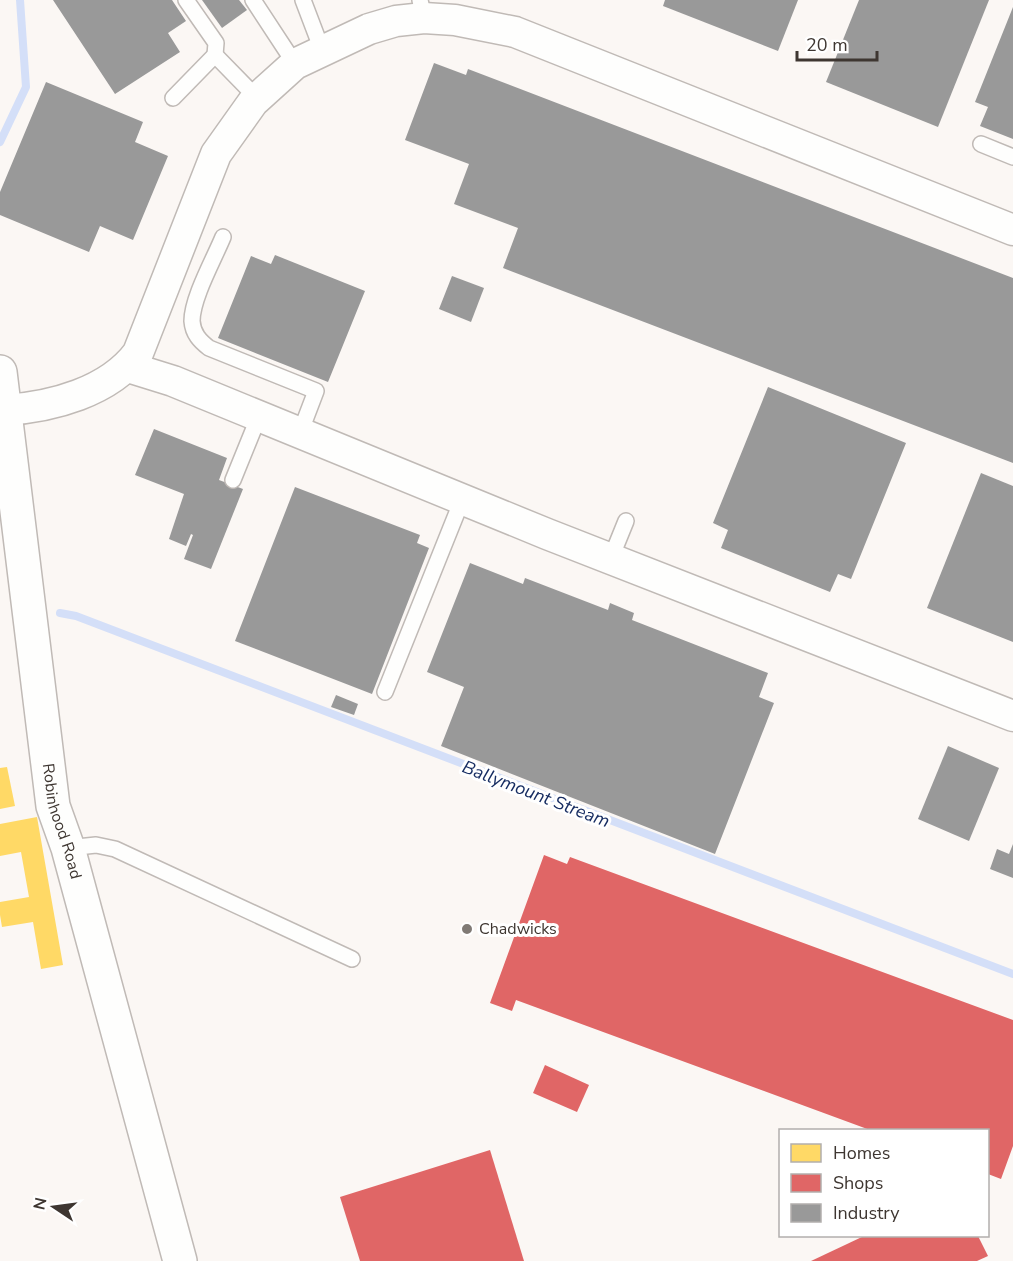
<svg xmlns="http://www.w3.org/2000/svg" width="1013" height="1261" viewBox="0 0 1013 1261" font-family="'Nunito Sans',sans-serif">
<style>
.homes{fill:#ffd966}
.shops{fill:#e06666}
.industry{fill:#999}
.lines{fill:none;stroke-linecap:round;stroke-linejoin:round}
.stream{stroke:#d4dff8;stroke-width:8}
.lane-casing{stroke:#c0bab6;stroke-width:18}
.street-casing{stroke:#c0bab6;stroke-width:33}
.secondary-casing{stroke:#c0bab6;stroke-width:36}
.lane{stroke:#fefefd;stroke-width:15}
.street{stroke:#fefefd;stroke-width:30}
.secondary{stroke:#fefefd;stroke-width:33}
.poi-dot{fill:#807a75;stroke:#fff;stroke-width:2}
.labels{text-anchor:middle;dominant-baseline:central;stroke-width:6;stroke-linejoin:round;paint-order:stroke}
.street-label{font-size:16px;fill:#3e3631;stroke:#fff}
.poi-label{font-size:16px;fill:#3e3631;stroke:#fff;text-anchor:start}
.water-label{font-size:18px;font-style:italic;fill:#172d62;stroke:#fff}
</style>
<rect width="100%" height="100%" fill="#fbf7f4"/>
<g class="homes">
<path d="M7 767 15 806 0 809V768Z"/>
<path d="M37 817 63 965 41 969 33 922 2 927 0 915V902L29 897 21 852 0 856V824Z"/>
</g>
<g class="shops">
<path d="M544 855 567 864 570 857 1013 1020V1146L1001 1179 988 1174V1130H870L516 1000 512 1011 490 1003Z"/>
<path d="M545 1065 589 1085 577 1112 533 1093Z"/>
<path d="M490 1150 524 1261H360L340 1197Z"/>
<path d="M864 1236H978L988 1256 977 1261H811Z"/>
</g>
<g class="industry">
<path d="M53 0H172L186 21 168 33 180 52 115 94Z"/>
<path d="M202 0H239L247 10 222 28Z"/>
<path d="M665 0H798L778 51 663 6Z"/>
<path d="M859 0H989L938 127 826 82Z"/>
<path d="M1013 7V139L980 126 988 107 975 102Z"/>
<path d="M434 63 466 75 468 69 1013 278V463L503 268 518 228 454 204 469 164 405 140Z"/>
<path d="M46 82 143 122 135 142 168 156 133 240 100 226 89 252 0 215V192Z"/>
<path d="M275 255 365 291 328 382 218 338 251 256 271 264Z"/>
<path d="M452 276 484 288 471 322 439 309Z"/>
<path d="M768 387 906 443 851 579 838 574 830 592 721 548 728 530 713 523Z"/>
<path d="M154 429 227 458 219 480 243 489 211 569 184 559 193 535 191 534 186 546 169 539 184 494 135 475Z"/>
<path d="M981 473 1013 486V642L927 608Z"/>
<path d="M295 487 420 535 417 543 429 548 372 694 235 641Z"/>
<path d="M470 563 523 584 525 578 608 610 610 603 634 613 632 620 768 673 759 697 774 703 715 854 441 746 464 687 427 672Z"/>
<path d="M336 695 358 704 354 715 331 707Z"/>
<path d="M948 746 999 768 969 841 918 819Z"/>
<path d="M1013 844V878L990 869 997 849 1009 854Z"/>
</g>
<g class="lines">
<g class="stream">
<path d="M0 142 26 87 20 0"/>
<path d="M60 613 76 616 1013 974"/>
</g>
<g class="lane-casing">
<g id="lane">
<path d="M186 0 216 43 215 55"/>
<path d="M253 0 295 64"/>
<path d="M303 0 322 50"/>
<path d="M420 0 424 18"/>
<path d="M173 98 215 55 257 98"/>
<path d="M981 144 1013 157"/>
<path d="M223 237C214 259 192 298 192 321 193 334 200 341 209 348L316 391 300 433"/>
<path d="M233 480 259 416"/>
<path d="M611 558 626 521"/>
<path d="M385 692 462 500"/>
<path d="M68 848 96 845 115 849 352 959"/>
</g>
</g>
<g class="street-casing">
<g id="street">
<path d="M128 367 173 381 547 534 1013 716"/>
<path d="M5 410C52 407 109 392 138 353L216 154 253 102 295 64 369 29 396 21 424 18 455 20 515 32 1013 230"/>
</g>
</g>
<g class="secondary-casing">
<g id="secondary">
<path id="s1" d="M0 372 53 806 68 848 180 1261"/>
</g>
</g>
<use href="#lane" class="lane"/>
<use href="#street" class="street"/>
<use href="#secondary" class="secondary"/>
</g>
<circle class="poi-dot" cx="467" cy="929" r="6"/>
<g class="labels">
<g class="street-label">
<text stroke="none"><textPath href="#s1" startOffset="454">Robinhood Road</textPath></text>
</g>
<g class="poi-label">
<text x="479" y="929">Chadwicks</text>
</g>
<g class="water-label">
<text transform="translate(536 794) rotate(21)">Ballymount Stream</text>
</g>
</g>
<rect x="779" y="1129" width="210" height="108" fill="#ffffff" stroke="#b2afad" stroke-width="1.5"/>
<rect x="791" y="1144" width="30" height="18" fill="#ffd966" stroke="#b2afad" stroke-width="1.5"/>
<text x="833" y="1159" font-size="18" fill="#3e3631">Homes</text>
<rect x="791" y="1174" width="30" height="18" fill="#e06666" stroke="#b2afad" stroke-width="1.5"/>
<text x="833" y="1189" font-size="18" fill="#3e3631">Shops</text>
<rect x="791" y="1204" width="30" height="18" fill="#999999" stroke="#b2afad" stroke-width="1.5"/>
<text x="833" y="1219" font-size="18" fill="#3e3631">Industry</text>
<g transform="translate(54 1207) rotate(283)" stroke="#ffffff" stroke-width="4.5" paint-order="stroke">
<path d="M0-4.5L10 22L0 15L-10 22Z" fill="#3e3631"/>
<text y="-9" font-size="16" font-weight="bold" text-anchor="middle" fill="#3e3631">N</text>
</g>
<path d="M797 51v9h80v-9" fill="none" stroke="#3e3631" stroke-width="3"/>
<text x="806" y="51" font-size="18" fill="#3e3631" stroke="#ffffff" stroke-width="4.5" paint-order="stroke">20 m</text>
</svg>
